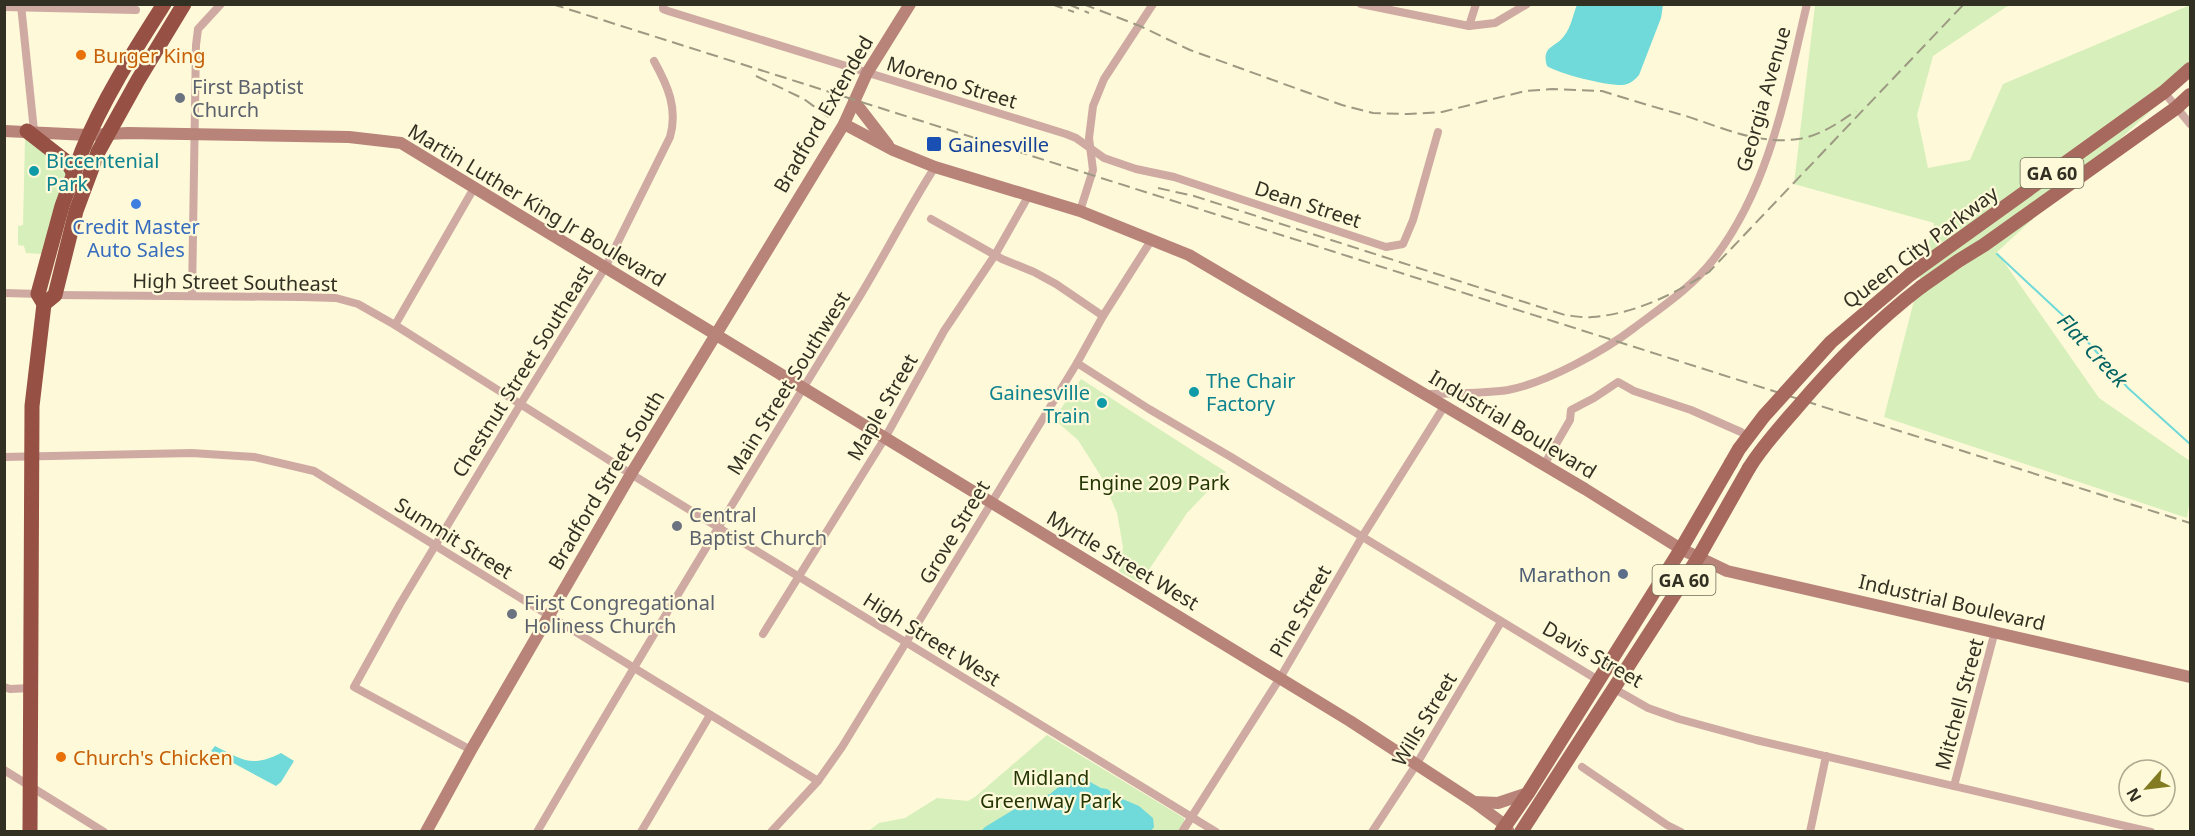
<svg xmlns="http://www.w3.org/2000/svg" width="2195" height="836" viewBox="0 0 2195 836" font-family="'Noto Sans',sans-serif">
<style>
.green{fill:#d7efbb}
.water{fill:#70d9d9}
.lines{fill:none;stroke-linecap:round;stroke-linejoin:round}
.stream{stroke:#70d9d9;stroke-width:2}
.street{stroke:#cfaaa3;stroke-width:8}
.secondary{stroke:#b8847a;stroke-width:12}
.primary{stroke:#a7685d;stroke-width:14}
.highway{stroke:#975044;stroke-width:15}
.rail{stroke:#9d9982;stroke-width:2;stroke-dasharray:12 6;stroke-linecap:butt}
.primary-bridge{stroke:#a7685d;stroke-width:14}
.food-dot{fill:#e8710a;stroke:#fef9d8;stroke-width:2}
.worship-dot{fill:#6b7280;stroke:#fef9d8;stroke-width:2}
.transit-dot{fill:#1a4fb4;stroke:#fef9d8;stroke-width:2}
.culture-dot{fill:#0f9aa8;stroke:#fef9d8;stroke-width:2}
.shop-dot{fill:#3f7fe0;stroke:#fef9d8;stroke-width:2}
.service-dot{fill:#5c6f8a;stroke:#fef9d8;stroke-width:2}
.labels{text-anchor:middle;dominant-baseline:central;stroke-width:4.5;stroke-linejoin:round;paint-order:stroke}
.shield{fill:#fef9d8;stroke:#6f6c59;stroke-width:1.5}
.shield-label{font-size:18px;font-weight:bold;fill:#323023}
.food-label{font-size:20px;fill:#c56008;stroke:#fef9d8;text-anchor:start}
.street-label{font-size:20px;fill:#323023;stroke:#fef9d8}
.worship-label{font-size:20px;fill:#5b616d;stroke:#fef9d8;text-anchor:start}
.transit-label{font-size:20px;fill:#164399;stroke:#fef9d8;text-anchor:start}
.culture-label{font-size:20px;fill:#0d838f;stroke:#fef9d8;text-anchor:start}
.shop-label{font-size:20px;fill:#366cbe;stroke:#fef9d8}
.park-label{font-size:20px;fill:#243603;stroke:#fef9d8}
.service-label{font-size:20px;fill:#4e5e75;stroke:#fef9d8;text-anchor:end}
.water-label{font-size:21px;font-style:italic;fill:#036464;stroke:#fef9d8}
</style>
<rect width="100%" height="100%" fill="#fef9d8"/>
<g class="green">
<path d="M1815 5H2012L2006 7 1933 56 1917 115 1928 168 1970 160 2003 84 2190 5V68L2167 96 1997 252 2099 398 2190 461V499L2187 518 1884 417 1934 223 1794 184Z"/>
<path d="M25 139 60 161 67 173 42 254 26 253 24 246 18 245V226L23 225Z"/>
<path d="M1081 379 1226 472 1187 513 1140 583 1119 571 1123 547 1117 513 1102 478 1078 440 1054 419Z"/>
<path d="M1047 735 1184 818V822L1177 832H867L879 823 905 818 937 798 968 801 975 797Z"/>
</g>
<g class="water">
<path d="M1577 5H1663L1661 18 1639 75C1635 80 1630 84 1623 85 1608 86 1559 74 1547 66 1541 45 1556 48 1564 36 1571 28 1573 14 1577 5Z"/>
<path d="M215 746C243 760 251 768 281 753L294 761 281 782 276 786 211 751Z"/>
<path d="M1076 778H1083L1101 788 1107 789 1120 798 1139 806 1153 818 1154 827 1151 831H981L985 827 1026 802 1050 794 1068 779Z"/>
</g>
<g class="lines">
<path class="stream" d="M1997 254 2072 324 2128 388 2190 444"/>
<g class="street">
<path d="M663 4V9L668 11 1066 134 1076 138 1104 158 1136 169 1174 177 1386 247 1403 244 1413 220 1438 132"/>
<path d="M1361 4 1469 26 1495 23 1527 4"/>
<path d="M21 5 34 131"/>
<path d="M4 7 136 10"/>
<path d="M1469 26 1476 4"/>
<path d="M2164 92 2190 124"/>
<path d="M1080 211 1093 170 1089 138 1093 106 1104 79 1153 4"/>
<path d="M931 219 1002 259 1034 272 1056 284 1103 316"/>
<path d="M4 293 40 294"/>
<path d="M53 295 302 297 336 298 358 304 395 325 631 474 1216 832"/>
<path d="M192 296 196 45 198 29 221 4"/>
<path d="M395 325 474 188"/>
<path d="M1077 363 1149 409 1231 457 1598 680"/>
<path d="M1426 394C1453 393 1481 394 1508 390 1546 383 1604 351 1634 328 1662 307 1692 287 1713 260 1770 187 1786 92 1807 4"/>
<path d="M4 457 192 453 254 457 314 471 818 781"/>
<path d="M1544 465 1570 420 1571 410 1594 398 1618 382 1634 391 1691 410 1741 432"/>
<path d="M763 634 885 438 944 331 995 255 1029 195"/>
<path d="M4 687 10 689 31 688"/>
<path d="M1613 688 1648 708 1679 719 1756 740 2151 832"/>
<path d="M471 750 354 687 400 604 520 405 605 268 670 137C678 109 668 86 654 61"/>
<path d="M1582 767 1667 825 1681 832"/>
<path d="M4 770 104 832"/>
<path d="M1954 786 1995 631"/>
<path d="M537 832C641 654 747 479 855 304 883 259 906 212 935 167"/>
<path d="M641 832 710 715"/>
<path d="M771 832 818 781 842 747 1077 363 1103 316 1152 239"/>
<path d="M1182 832 1280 678 1362 537 1445 405"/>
<path d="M1372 832 1416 765 1501 622"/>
<path d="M1810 832 1826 756"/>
</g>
<g class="secondary">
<path d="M854 101 888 145"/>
<path d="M844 124 893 150 935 167 1080 211 1189 255 1585 489 1681 549 1727 571 2190 677"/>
<path d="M4 131 88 135 128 133 349 137 401 143 1350 721 1474 802 1505 825 1509 832"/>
<path d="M1474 802 1498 803 1528 793"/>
<path d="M426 832 471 750 631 474 844 124 867 73 910 4"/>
</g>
<g class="primary">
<path d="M1911 274 2164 92 2190 69"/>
<path d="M1921 287 1958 261 1984 245 2176 108 2190 95"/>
<path d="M1501 832 1528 793 1681 549 1731 463"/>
<path d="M1521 832 1698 558 1749 468"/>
</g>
<g class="highway">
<path d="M27 131 68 163 73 172"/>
<path d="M44 304 38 294 62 206 82 151C103 99 134 51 164 4"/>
<path d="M30 832 32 406 44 304 55 295 76 211 98 152 138 80 184 4"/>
</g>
<g class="rail">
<path d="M552 4 2190 523"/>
<path d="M1051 4 1074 12"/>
<path d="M1068 4 1089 13"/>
<path d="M1083 4 1140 26 1190 50 1342 105 1373 113 1408 114 1442 112 1525 91 1552 89 1602 91C1630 100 1658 108 1686 116 1723 128 1759 145 1798 139 1820 136 1838 123 1856 111"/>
<path d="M756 76 804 99 831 119"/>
<path d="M1158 188 1194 196 1565 315C1574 316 1583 318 1592 317 1635 314 1674 294 1709 272L1964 4"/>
</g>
<g class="primary-bridge">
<path d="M1731 463 1739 449 1764 416 1831 342 1911 274"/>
<path d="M1749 468C1762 447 1779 428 1795 410 1833 365 1874 323 1921 287"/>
</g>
</g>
<g class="food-dot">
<circle cx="81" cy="55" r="6"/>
<circle cx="61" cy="757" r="6"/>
</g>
<g class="worship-dot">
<circle cx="180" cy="98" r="6"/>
<circle cx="677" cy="526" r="6"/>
<circle cx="512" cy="614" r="6"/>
</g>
<rect class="transit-dot" x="926" y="136" width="16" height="16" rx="3"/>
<g class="culture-dot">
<circle cx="34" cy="171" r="6"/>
<circle cx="1194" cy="392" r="6"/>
<circle cx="1102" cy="403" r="6"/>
</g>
<circle class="shop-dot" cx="136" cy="204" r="6"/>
<circle class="service-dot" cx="1623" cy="574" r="6"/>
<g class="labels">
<g class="shield">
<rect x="2020.5" y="158" width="63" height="30" rx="4.5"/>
<rect x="1652.5" y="565" width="63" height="30" rx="4.5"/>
</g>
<g class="shield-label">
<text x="2052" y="173">GA 60</text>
<text x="1684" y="580">GA 60</text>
</g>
<g class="food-label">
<text x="93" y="55">Burger King</text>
<text x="73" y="757">Church's Chicken</text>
</g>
<g class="street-label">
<text transform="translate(952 82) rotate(17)">Moreno Street</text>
<text transform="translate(1763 99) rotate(-74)">Georgia Avenue</text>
<text transform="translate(823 114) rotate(-60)">Bradford Extended</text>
<text transform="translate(1308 204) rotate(18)">Dean Street</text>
<text transform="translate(537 205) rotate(31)">Martin Luther King Jr Boulevard</text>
<text transform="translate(1920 247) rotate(-37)">Queen City Parkway</text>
<text transform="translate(235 282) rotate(1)">High Street Southeast</text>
<text transform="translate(522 371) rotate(-58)">Chestnut Street Southeast</text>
<text transform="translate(788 383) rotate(-58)">Main Street Southwest</text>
<text transform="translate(882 407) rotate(-60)">Maple Street</text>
<text transform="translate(1513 424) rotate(31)">Industrial Boulevard</text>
<text transform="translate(606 480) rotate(-59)">Bradford Street South</text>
<text transform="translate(954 532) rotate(-59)">Grove Street</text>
<text transform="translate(454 538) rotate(32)">Summit Street</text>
<text transform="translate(1123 560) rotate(31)">Myrtle Street West</text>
<text transform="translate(1952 602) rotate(13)">Industrial Boulevard</text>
<text transform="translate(1300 611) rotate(-60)">Pine Street</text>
<text transform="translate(932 639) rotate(32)">High Street West</text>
<text transform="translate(1593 654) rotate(30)">Davis Street</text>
<text transform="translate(1959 704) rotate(-75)">Mitchell Street</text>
<text transform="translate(1424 719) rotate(-59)">Wills Street</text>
</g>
<g class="worship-label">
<text x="192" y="86">First Baptist<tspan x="192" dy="23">Church</tspan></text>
<text x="689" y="514">Central<tspan x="689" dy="23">Baptist Church</tspan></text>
<text x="524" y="602">First Congregational<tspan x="524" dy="23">Holiness Church</tspan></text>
</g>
<g class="transit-label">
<text x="948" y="144">Gainesville</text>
</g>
<g class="culture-label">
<text x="46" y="160">Biccentenial<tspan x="46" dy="23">Park</tspan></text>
<text x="1206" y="380">The Chair<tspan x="1206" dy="23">Factory</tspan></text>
<text x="1090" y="392" text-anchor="end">Gainesville<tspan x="1090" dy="23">Train</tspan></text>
</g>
<g class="shop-label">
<text x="136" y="226">Credit Master<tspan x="136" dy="23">Auto Sales</tspan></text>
</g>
<g class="park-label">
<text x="1154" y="482">Engine 209 Park</text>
<text x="1051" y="777">Midland<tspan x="1051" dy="23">Greenway Park</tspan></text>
</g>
<g class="service-label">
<text x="1611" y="574">Marathon</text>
</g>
<g class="water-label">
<text transform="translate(2093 350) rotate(47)">Flat Creek</text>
</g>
</g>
<rect width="2195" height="836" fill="none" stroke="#323023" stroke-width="12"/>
<g transform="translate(2147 788) rotate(242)"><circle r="28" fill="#fef9d8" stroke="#aca990" stroke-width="1.5"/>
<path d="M0-4.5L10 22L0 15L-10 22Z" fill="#827b22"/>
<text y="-9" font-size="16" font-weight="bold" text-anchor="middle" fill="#323023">N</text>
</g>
</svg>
